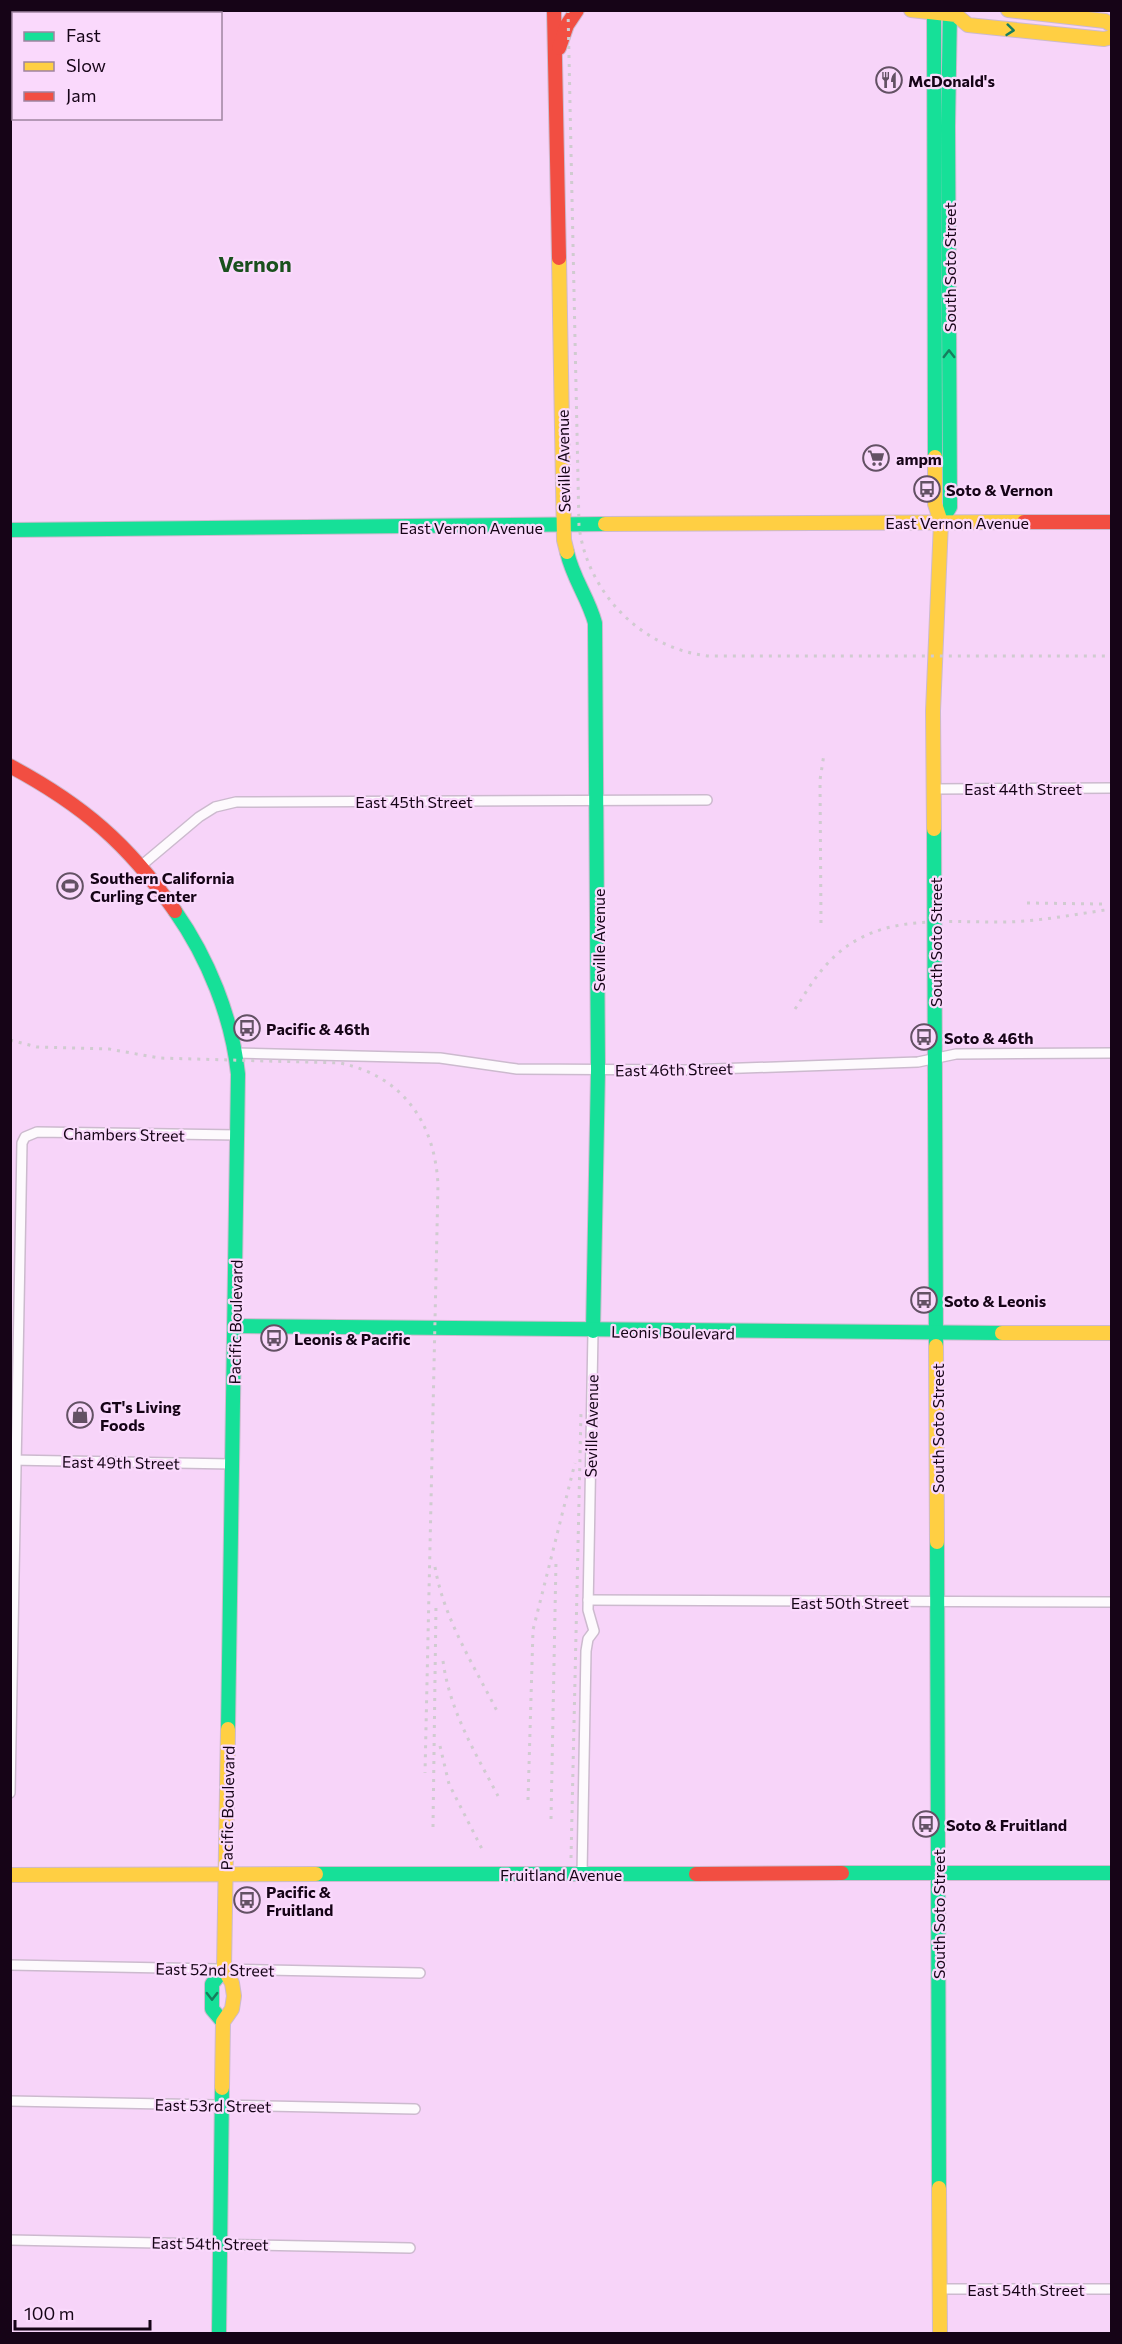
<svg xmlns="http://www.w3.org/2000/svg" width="1122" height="2344" viewBox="0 0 1122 2344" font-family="Commissioner,sans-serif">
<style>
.built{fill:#f7d4f9;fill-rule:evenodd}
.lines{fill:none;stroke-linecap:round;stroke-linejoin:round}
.street-casing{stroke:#ccbace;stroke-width:12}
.fast-casing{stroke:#ccbace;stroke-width:16}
.slow-casing{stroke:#ccbace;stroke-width:16}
.jam-casing{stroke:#ccbace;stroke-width:16}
.street{stroke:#fdfafd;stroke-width:9}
.fast{stroke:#16e098;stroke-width:14}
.slow{stroke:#ffcf43;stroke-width:14}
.jam{stroke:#f24e42;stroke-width:14}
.rail{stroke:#d0cbd0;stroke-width:3;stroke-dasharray:3 6;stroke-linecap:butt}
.oneway{stroke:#167d5e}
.labels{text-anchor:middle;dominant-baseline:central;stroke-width:4.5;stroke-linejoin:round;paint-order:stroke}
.poi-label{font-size:16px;font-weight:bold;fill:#160417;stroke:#fad9fc;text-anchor:start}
.street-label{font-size:16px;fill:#160417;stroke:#fad9fc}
.district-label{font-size:22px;font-weight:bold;fill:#19501d;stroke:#fad9fc}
</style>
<rect width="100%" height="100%" fill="#f3e1f4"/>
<path class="built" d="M11 11H1111V2333L11 2334ZM14 14H220V118H14Z"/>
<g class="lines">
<g class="street-casing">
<g id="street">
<path d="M934 789 1112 788"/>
<path d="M142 865 199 817 215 807 236 802 707 800"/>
<path d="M235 1053 440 1058 517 1069 686 1070 918 1062 956 1054 1112 1053"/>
<path d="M10 1460 232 1464"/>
<path d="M588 1600 1112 1602"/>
<path d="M10 1793 22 1143 25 1137 37 1132 238 1135"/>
<path d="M582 1874 586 1651 588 1639 594 1631 588 1610 593 1331"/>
<path d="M10 1965 420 1973"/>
<path d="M10 2101 415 2109"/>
<path d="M10 2240 410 2248"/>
<path d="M940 2289H1112"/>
</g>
</g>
<g class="fast-casing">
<g id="fast">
<path d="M934 10 935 457"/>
<path d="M941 522 950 507 948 126 950 10"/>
<path d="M10 530 605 524"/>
<path d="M567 552C573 579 588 597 595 623L598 1070 593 1331"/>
<path d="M934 829 936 1346"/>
<path d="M175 911C208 958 232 1017 238 1074L228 1729"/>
<path d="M235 1326 1002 1333"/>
<path d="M937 1542 939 2188"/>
<path d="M842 1873H1112"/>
<path d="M316 1874H696"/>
<path d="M223 2022 212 2009V1984L224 1969"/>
<path d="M219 2334 222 2088"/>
</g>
</g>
<g class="slow-casing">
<g id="slow">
<path d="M911 10 956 15 968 25 1104 39 1112 37"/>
<path d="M1008 10 1105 21 1112 25"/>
<path d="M559 258 564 540 567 552"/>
<path d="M605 524 1024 522"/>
<path d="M934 829 933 711 941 522 935 504V457"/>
<path d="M1002 1333H1112"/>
<path d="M936 1346 937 1542"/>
<path d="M10 1875 316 1874"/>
<path d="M222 2088 223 2022 232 2009 234 1996 232 1983 224 1969 228 1729"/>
<path d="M939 2188 940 2334"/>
</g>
</g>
<g class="jam-casing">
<g id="jam">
<path d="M554 10 559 258"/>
<path d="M559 48 567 25 577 10"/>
<path d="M1024 522H1112"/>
<path d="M10 766C83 805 128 844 175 911"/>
<path d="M696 1874 842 1873"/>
</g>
</g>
<use href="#street" class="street"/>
<use href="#fast" class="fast"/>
<use href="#slow" class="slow"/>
<use href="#jam" class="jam"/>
<g class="rail">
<path d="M568 10 579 526C587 592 641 649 709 656H1112"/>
<path d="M1027 903 1102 904"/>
<path d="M821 923 820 780 824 754"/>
<path d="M795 1009C805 994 814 978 827 964 875 911 942 923 1007 922 1042 921 1077 914 1112 909"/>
<path d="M10 1040 37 1047 109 1049 159 1058 340 1063C403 1076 435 1123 438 1185L425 1773"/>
<path d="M435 1567C444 1620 475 1667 499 1715"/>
<path d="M443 1661C450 1712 475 1752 498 1796"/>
<path d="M440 1746 449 1784 483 1851"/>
<path d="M528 1800 533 1630 575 1463"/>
<path d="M551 1819 556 1561"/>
<path d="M433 1827 436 1605"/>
<path d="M571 1858 581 1412"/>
</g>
</g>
<defs><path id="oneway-chevron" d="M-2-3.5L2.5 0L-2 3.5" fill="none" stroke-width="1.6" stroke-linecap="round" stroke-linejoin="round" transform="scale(1.5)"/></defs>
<g class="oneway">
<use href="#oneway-chevron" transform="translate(1010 30) rotate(6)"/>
<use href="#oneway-chevron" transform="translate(949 354) rotate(-90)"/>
<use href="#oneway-chevron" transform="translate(212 1996) rotate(90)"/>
</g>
<defs>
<g id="restaurant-ring" transform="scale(1.35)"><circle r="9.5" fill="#fad9fc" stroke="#635164" stroke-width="1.5"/><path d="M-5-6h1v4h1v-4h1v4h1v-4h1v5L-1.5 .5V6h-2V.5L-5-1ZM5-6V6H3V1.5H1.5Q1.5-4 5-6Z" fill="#635164"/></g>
<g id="supermarket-ring" transform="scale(1.35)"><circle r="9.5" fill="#fad9fc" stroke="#635164" stroke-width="1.5"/><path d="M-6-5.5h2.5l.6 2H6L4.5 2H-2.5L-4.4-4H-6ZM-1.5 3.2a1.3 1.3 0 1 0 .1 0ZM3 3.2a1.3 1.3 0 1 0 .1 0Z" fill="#635164"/></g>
<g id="bus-ring" transform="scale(1.35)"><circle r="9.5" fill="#fad9fc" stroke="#635164" stroke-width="1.5"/><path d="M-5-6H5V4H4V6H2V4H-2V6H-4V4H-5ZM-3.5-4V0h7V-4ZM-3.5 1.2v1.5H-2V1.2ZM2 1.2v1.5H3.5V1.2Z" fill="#635164"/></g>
<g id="stadium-ring" transform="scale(1.35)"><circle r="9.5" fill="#fad9fc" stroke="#635164" stroke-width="1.5"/><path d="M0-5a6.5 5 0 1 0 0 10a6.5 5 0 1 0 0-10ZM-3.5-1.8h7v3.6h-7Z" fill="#635164"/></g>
<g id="shop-ring" transform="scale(1.35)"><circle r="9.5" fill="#fad9fc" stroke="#635164" stroke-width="1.5"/><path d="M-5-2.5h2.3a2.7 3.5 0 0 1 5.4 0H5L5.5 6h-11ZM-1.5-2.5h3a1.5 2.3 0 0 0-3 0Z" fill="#635164"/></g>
</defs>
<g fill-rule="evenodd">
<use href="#restaurant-ring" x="889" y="80"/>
<use href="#supermarket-ring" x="876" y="458"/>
<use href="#bus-ring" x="927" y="489"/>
<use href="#stadium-ring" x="70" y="886"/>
<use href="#bus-ring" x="247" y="1028"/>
<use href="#bus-ring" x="924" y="1037"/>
<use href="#bus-ring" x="924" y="1300"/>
<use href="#bus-ring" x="274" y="1338"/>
<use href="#shop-ring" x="80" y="1415"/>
<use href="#bus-ring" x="926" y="1824"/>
<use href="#bus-ring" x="247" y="1900"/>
</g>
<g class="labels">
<g class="poi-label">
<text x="908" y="80">McDonald's</text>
<text x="896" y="458">ampm</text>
<text x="946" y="489">Soto &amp; Vernon</text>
<text x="90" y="877">Southern California<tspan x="90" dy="18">Curling Center</tspan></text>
<text x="266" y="1028">Pacific &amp; 46th</text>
<text x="944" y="1037">Soto &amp; 46th</text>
<text x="944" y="1300">Soto &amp; Leonis</text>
<text x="294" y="1338">Leonis &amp; Pacific</text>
<text x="100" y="1406">GT's Living<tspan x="100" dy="18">Foods</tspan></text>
<text x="946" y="1824">Soto &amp; Fruitland</text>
<text x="266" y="1891">Pacific &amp;<tspan x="266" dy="18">Fruitland</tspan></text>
</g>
<g class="street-label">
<text transform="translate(949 267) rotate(-90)">South Soto Street</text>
<text transform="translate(563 461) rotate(-91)">Seville Avenue</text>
<text x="957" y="522">East Vernon Avenue</text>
<text x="471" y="527">East Vernon Avenue</text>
<text x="1023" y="788">East 44th Street</text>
<text x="414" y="801">East 45th Street</text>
<text transform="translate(598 940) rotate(-90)">Seville Avenue</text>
<text transform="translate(935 942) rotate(-90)">South Soto Street</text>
<text transform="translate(674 1069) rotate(-1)">East 46th Street</text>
<text transform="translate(124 1134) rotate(1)">Chambers Street</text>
<text transform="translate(235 1322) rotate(-89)">Pacific Boulevard</text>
<text transform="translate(673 1332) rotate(1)">Leonis Boulevard</text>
<text transform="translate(591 1426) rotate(-89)">Seville Avenue</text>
<text transform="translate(937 1428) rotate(-90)">South Soto Street</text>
<text transform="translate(121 1462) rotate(1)">East 49th Street</text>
<text x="850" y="1602">East 50th Street</text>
<text transform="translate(227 1808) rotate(-89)">Pacific Boulevard</text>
<text x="561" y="1874">Fruitland Avenue</text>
<text transform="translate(938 1914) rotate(-90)">South Soto Street</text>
<text transform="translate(215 1969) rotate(1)">East 52nd Street</text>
<text transform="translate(213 2105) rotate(1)">East 53rd Street</text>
<text transform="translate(210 2243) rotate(1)">East 54th Street</text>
<text x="1026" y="2289">East 54th Street</text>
</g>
<g class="district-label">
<text x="255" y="263">Vernon</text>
</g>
</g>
<rect width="1122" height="2344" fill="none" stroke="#160417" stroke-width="24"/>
<rect x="12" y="12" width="210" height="108" fill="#fad9fc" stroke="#9f84a0" stroke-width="1.5"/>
<rect x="24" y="32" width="30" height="9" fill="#16e098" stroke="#9f84a0" stroke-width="1.5"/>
<text x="66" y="42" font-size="18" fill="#160417">Fast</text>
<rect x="24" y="62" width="30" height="9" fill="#ffcf43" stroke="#9f84a0" stroke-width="1.5"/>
<text x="66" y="72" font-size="18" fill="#160417">Slow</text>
<rect x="24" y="92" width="30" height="9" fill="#f24e42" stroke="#9f84a0" stroke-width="1.5"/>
<text x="66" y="102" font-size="18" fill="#160417">Jam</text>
<path d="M15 2320v9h135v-9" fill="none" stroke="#160417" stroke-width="3"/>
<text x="24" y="2320" font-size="18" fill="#160417" stroke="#fad9fc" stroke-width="4.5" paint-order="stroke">100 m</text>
</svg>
